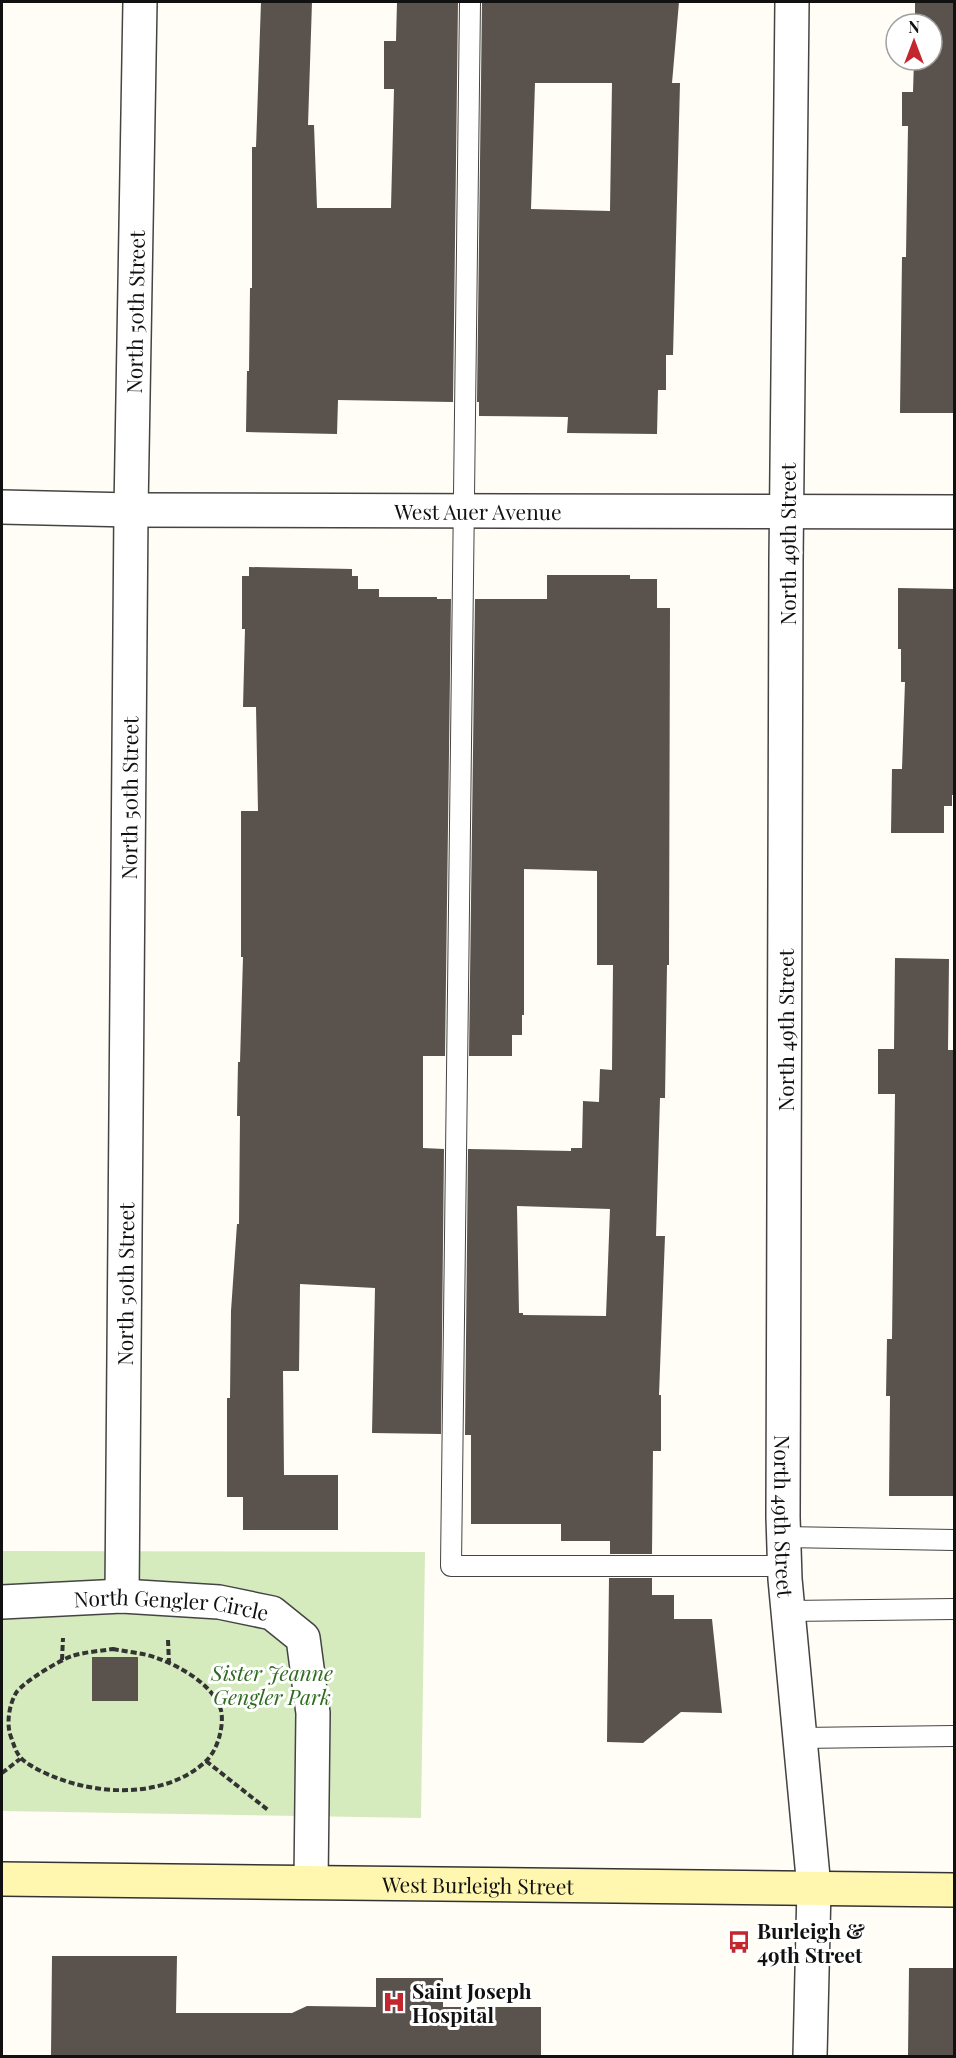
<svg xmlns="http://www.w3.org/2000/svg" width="956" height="2058" viewBox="0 0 956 2058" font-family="'Playfair Display',serif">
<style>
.green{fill:#d5ebbd}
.building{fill:#5a524d;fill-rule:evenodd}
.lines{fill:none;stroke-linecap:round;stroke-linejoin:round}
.service-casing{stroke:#444;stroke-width:22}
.minor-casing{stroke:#444;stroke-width:36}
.secondary-casing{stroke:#333;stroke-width:36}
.path{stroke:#333;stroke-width:4;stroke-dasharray:6 3;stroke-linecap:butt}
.service{stroke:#fff;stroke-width:20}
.minor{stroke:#fff;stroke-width:33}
.secondary{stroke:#fff6b0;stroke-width:33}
.labels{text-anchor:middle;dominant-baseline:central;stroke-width:6;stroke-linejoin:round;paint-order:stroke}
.street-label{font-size:21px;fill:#111;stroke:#fff}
.park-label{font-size:21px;font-style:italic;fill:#2f6b1f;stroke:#fff}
.poi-label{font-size:21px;font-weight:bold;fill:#111;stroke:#fff;text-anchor:start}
</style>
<rect width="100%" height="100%" fill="#fffdf5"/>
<path class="green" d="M2 1551 425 1552 421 1818 2 1811Z"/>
<g class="building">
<path d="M261 2H312L308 125H314L317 208H391L394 89H384V41H396L397 2H458L453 402 338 400 337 434 246 432 247 371H249L250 288H252V147H256Z"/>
<path d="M482 2H679L672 83H680L673 355H666V390H658L657 434 567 433 568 417 479 416V402H477ZM535 83H612L610 211 531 209Z"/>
<path d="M915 2H954V413H900L902 257H906L908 126H902V92H913L914 60H932V24H915Z"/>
<path d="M249 567 352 569V576H358V589H379V597H437V599H451L445 1056H423V1148L444 1149 441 1434 372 1433 375 1288 300 1284 299 1371H283L284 1475H338V1530H243V1497H227V1398H230L231 1311 237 1224H239L240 1116H237L238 1062H240L243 957H241V811H258L256 707H243L245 629H242V576H249Z"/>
<path d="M547 575H630V579H657V608H670L669 965H667L665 1098H660L656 1236H665L659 1395H661V1451H653L652 1554H610V1541H561V1524H471V1435H465L468 1149 571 1151V1148H582L583 1101 599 1102 600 1069 612 1070 613 965H597V871L524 869V1015H522V1035H512V1056H469L475 599H547ZM517 1206 610 1209 606 1316 523 1315V1313H519Z"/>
<path d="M898 588 954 589V795H952V806H944V833H891L892 769H902L905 682H901V649H898Z"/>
<path d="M895 958 949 959 948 1050H954V1496H889L890 1396H886L887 1339H892L895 1094H878V1049H894Z"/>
<path d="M609 1578H652V1595H674V1619H712L722 1713 681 1712 643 1743 607 1742Z"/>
<rect x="92" y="1657" width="46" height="44"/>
<path d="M52 1956H177L176 2013H292L307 2006 376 2007V1978H443V2007H541V2056H51Z"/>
<path d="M909 1968H954V2056H908Z"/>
</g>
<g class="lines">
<g class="service-casing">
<g id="service">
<path d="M470 2 451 1566H784"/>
<path d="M784 1537 954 1540"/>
<path d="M788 1611 954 1609"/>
<path d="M800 1738 954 1736"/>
</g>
</g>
<g class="minor-casing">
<g id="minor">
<path id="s1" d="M792 2 786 561 783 1517 785 1579 814 1888 810 2056"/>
<path id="s2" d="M2 507 131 510 954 512"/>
<path id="s3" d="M122 1596 131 510 140 2"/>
<path id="s4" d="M2 1602 122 1596 219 1602 272 1613 303 1638 313 1713 311 1882"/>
</g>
</g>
<g class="secondary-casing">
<g id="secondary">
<path id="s5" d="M2 1879 954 1890"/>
</g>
</g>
<g class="path">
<path d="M168 1640 169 1663"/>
<path d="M113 1649C127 1652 144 1653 157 1658 181 1667 210 1683 220 1707 223 1715 222 1726 220 1734 218 1743 213 1755 205 1762 160 1803 79 1795 30 1765 17 1757 16 1751 11 1737 6 1724 9 1705 16 1693 23 1682 60 1660 72 1656 85 1652 100 1651 113 1649Z"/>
<path d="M62 1660 63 1638"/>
<path d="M206 1761 268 1810"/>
<path d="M2 1773 20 1759"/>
</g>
<use href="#service" class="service"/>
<use href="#minor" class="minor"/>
<use href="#secondary" class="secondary"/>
</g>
<defs>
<g id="bus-bare" transform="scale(1.8)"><path d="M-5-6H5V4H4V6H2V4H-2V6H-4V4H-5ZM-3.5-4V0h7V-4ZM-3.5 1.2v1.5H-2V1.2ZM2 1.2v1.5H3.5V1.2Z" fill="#c4262e" stroke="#fff" stroke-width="2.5" paint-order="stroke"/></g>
<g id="hospital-bare" transform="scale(1.8)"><path d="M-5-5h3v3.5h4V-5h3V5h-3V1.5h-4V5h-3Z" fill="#c4262e" stroke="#fff" stroke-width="2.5" paint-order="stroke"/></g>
</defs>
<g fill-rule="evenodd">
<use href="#bus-bare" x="739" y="1942"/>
<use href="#hospital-bare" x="394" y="2002"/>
</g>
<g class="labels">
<g class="street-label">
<text stroke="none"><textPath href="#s3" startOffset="1284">North 50th Street</textPath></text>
<text stroke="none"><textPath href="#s2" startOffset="476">West Auer Avenue</textPath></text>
<text transform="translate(787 544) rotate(-90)">North 49th Street</text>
<text stroke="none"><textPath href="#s3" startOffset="798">North 50th Street</textPath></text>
<text transform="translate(785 1030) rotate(-90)">North 49th Street</text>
<text stroke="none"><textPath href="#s3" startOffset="312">North 50th Street</textPath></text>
<text stroke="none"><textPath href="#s1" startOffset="1514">North 49th Street</textPath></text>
<text stroke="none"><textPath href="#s4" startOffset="170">North Gengler Circle</textPath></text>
<text stroke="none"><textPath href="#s5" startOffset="476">West Burleigh Street</textPath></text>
</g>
<g class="park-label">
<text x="272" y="1672">Sister Jeanne<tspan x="272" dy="24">Gengler Park</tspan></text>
</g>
<g class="poi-label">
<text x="757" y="1930">Burleigh &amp;<tspan x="757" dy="24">49th Street</tspan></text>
<text x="412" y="1990">Saint Joseph<tspan x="412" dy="24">Hospital</tspan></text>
</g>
</g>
<rect width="956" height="2058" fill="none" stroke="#111111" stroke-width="6"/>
<g transform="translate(914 42)"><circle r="28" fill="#ffffff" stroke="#a0a0a0" stroke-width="1.5"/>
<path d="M0-4.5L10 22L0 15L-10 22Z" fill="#c4262e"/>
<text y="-9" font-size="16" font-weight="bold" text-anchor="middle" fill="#111111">N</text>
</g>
</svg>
